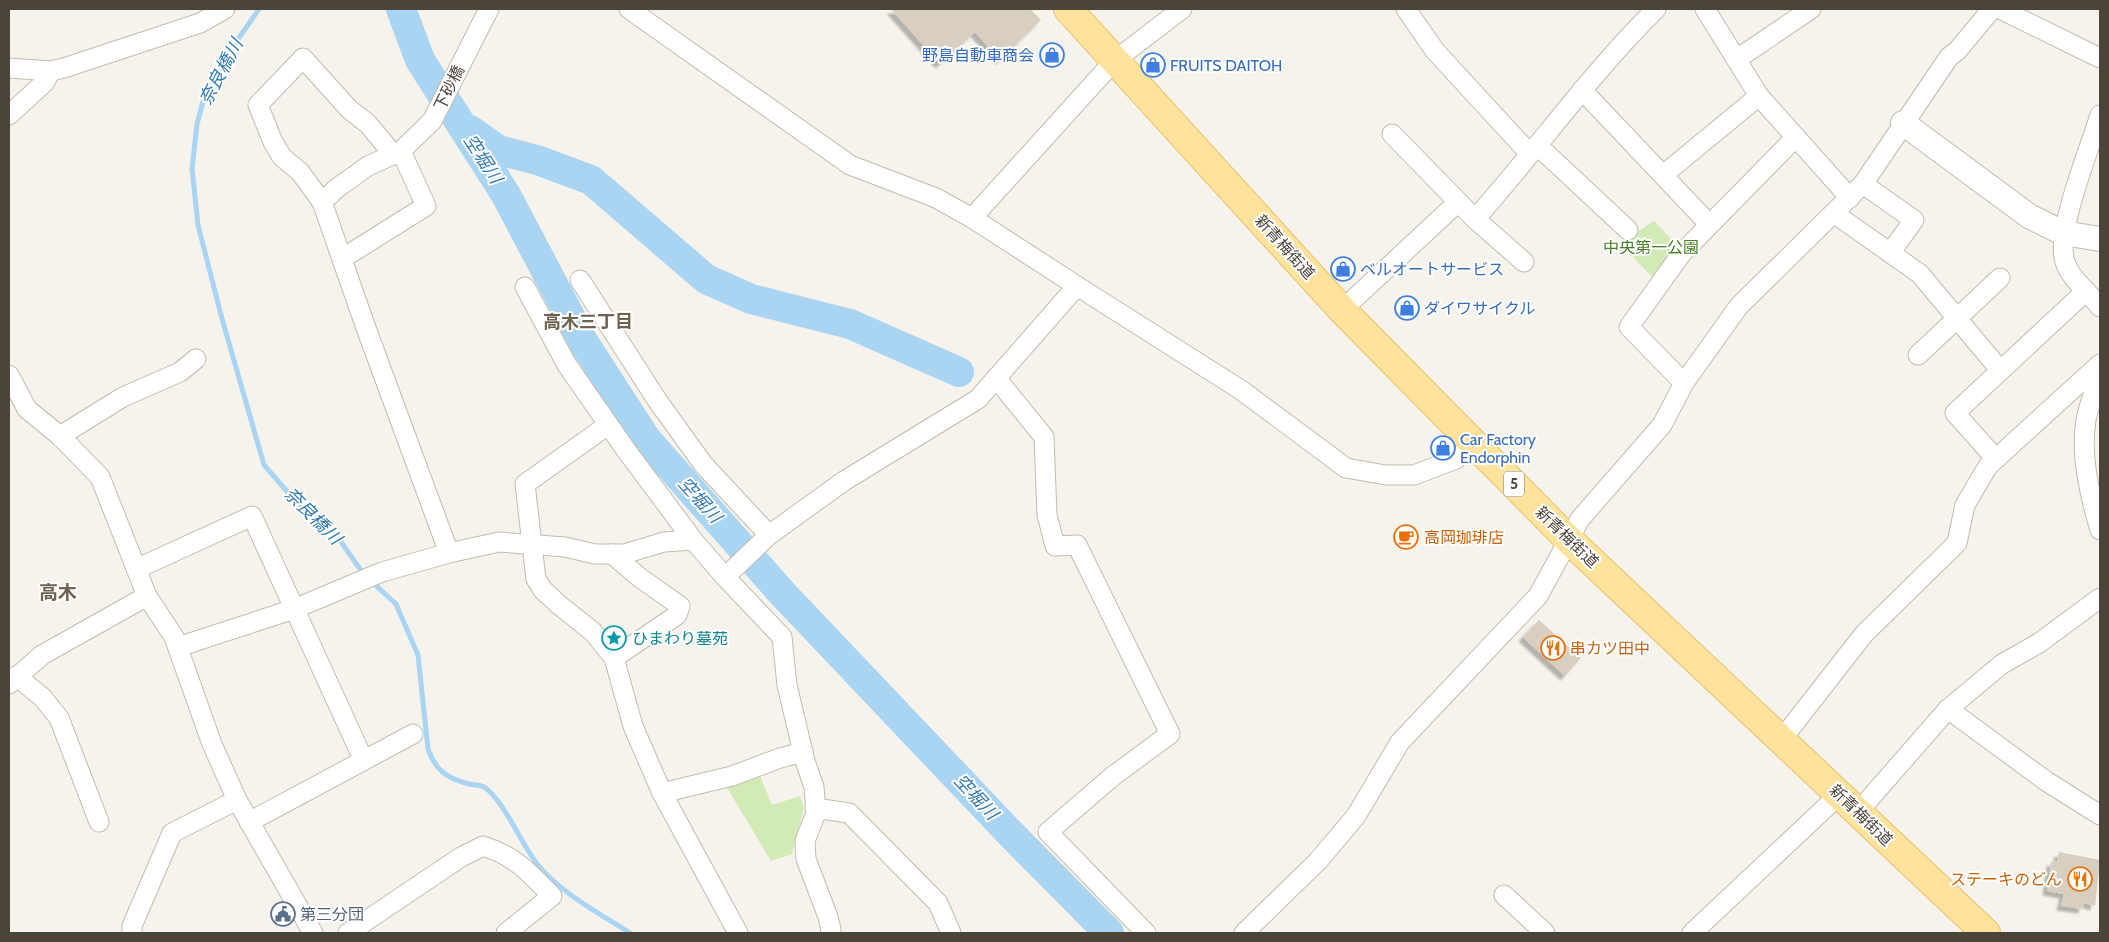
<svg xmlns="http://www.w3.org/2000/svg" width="2109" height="942" viewBox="0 0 2109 942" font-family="Cabin,'Noto Sans JP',sans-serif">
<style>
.green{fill:#d2eab5}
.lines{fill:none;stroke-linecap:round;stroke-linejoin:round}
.stream{stroke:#a9d4f2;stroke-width:5}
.river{stroke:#a9d4f2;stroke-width:30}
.building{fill:#d8cfc1;filter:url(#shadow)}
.minor-casing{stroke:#c2bbae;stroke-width:21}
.tertiary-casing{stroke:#c2bbae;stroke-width:26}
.primary-casing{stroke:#e6c16a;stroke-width:30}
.minor{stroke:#fff;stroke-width:19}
.tertiary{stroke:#fff;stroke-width:24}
.primary{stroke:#ffe39c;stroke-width:28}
.labels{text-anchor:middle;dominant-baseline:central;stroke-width:4;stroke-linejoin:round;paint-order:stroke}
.shield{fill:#fff;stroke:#817c74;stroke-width:1}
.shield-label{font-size:15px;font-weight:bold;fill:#4b4439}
.shop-label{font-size:16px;fill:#366cbe;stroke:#fff;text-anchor:start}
.street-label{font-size:16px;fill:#4b4439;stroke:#fff}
.park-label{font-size:16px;fill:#4a7f2a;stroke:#fff}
.food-label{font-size:16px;fill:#c56008;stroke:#fff;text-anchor:start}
.culture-label{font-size:16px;fill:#0d838f;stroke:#fff;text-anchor:start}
.service-label{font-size:16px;fill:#4e5e75;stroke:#fff;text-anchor:start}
.water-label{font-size:18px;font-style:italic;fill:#2e7ab2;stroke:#fff}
.neighbourhood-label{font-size:18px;font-weight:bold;fill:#6e6250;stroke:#fff}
.quarter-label{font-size:19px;font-weight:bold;fill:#6e6250;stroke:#fff}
</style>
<defs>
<filter id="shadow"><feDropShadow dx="-4.5" dy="4.5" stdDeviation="1" flood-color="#0004"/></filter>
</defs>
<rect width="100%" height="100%" fill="#f6f3ec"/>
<g class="green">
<path d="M1654 221 1678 246 1654 279 1620 243Z"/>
<path d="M760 776 772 805 800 796 804 808 792 854 771 861 726 786Z"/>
</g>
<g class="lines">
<g class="stream">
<path d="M259 9 229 52 204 98 197 124 192 169 198 225 221 315 264 465 319 528 335 533 364 575"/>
<path d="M371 581 396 604 418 655 428 749C435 770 448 779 469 784 473 785 480 785 484 787 504 800 522 846 538 865 562 894 599 913 630 933"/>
</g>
<g class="river">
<path d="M401 9 420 60 506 195 584 343 646 439 782 593 1007 830 1109 933"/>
<path d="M470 130 498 150 537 160 591 180 706 279 751 299 850 324 959 372"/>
</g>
</g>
<g class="building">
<path d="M891 9H1030L1041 20 1000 60 975 32 940 64Z"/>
<path d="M1539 620 1581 658 1565 676 1523 637Z"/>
<path d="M2059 852 2100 860 2095 906 2084 903 2083 909 2061 906 2064 894 2047 891 2051 862 2057 861Z"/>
</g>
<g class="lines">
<g class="minor-casing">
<g id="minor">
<path d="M629 9 850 165 936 198 972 218 1077 286 978 399 844 481 769 535 725 577 782 637 787 685 805 761 814 787 816 813 805 841 806 859 828 917 831 929 830 933"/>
<path d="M1406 9 1435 51 1530 154"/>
<path d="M1705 9 1759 96 1850 198"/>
<path d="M2000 9 2100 58"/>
<path d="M1737 59 1811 9"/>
<path d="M9 68 51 71 64 68 200 23 225 9"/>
<path d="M1582 90 1709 224"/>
<path d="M9 115 44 83 51 71"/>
<path d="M2100 115C2090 148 2055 232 2065 262 2071 280 2090 293 2100 307"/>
<path d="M1392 134 1475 219C1537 150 1590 74 1656 9"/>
<path d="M1537 145 1628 230"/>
<path d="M1663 175 1759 96"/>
<path d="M1863 184 1914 220 1890 253"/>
<path d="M322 202 300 172 282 157 273 142 258 105 303 58 349 109 368 124 393 154"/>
<path d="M1835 214 1920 274 2000 370"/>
<path d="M972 218 1114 61 1182 9"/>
<path d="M1475 219 1524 262"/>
<path d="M343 258 426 206 401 151"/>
<path d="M580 280 657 400 703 464 769 535"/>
<path d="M1077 286 1241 390 1346 468 1386 475H1414L1456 459 1474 444"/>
<path d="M525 287 567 365 626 450 693 540 725 577"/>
<path d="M1342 310 1457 203"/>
<path d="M1918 355 2000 278"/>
<path d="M2100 372C2096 388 2089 404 2086 420 2080 455 2090 496 2100 530"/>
<path d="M9 375 27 409 60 436 100 477 147 596 174 637 212 744 237 800 313 933"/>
<path d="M996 378 1044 437 1047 515 1055 546 1077 545 1170 734 1113 776 1048 832 1146 933"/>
<path d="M1684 383 1629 327 1682 253 1796 137"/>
<path d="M608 425 525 484 536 579 543 590 558 604 593 632 614 658 633 726 662 793 738 933"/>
<path d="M60 436 123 397 180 372 196 359"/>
<path d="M1996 459 1955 413 2086 291"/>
<path d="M449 553 366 328 322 202 337 188 368 166 401 151 432 121 489 9"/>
<path d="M612 554 639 577 680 606 677 615 614 658"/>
<path d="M136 569 252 516 363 759"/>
<path d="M178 647 294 609 382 572 449 553 499 542 565 547 595 554H624L664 542 693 540"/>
<path d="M16 676 42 697 59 718 99 822"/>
<path d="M9 684 42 655 147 596"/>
<path d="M1948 709 2046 781 2100 815"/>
<path d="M1782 739 1864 634 1957 543 1965 505 1988 466 2100 364"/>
<path d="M662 793 732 776 780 758 803 752"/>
<path d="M815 808 849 813 938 903 951 933"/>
<path d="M1858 812 1948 709 2002 664 2039 643 2100 598"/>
<path d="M249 822 413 734"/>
<path d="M1504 895 1545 933"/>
<path d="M132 933V926L172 833 237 800"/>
<path d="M348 933 461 857 483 846C517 857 528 872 552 896L506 933"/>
<path d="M1244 933 1318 861 1356 816 1400 742 1538 596 1580 519 1662 425 1684 383 1739 306 1863 184 1949 57 1957 51 1992 9"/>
<path d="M1692 933 1840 794"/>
</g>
</g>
<g class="tertiary-casing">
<path id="tertiary" d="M1903 123 2029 216 2063 233 2100 239"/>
</g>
<g class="primary-casing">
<path id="primary" d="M1068 9 1342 310 1568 539 1986 933"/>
</g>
<use href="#minor" class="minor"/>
<use href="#tertiary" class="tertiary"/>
<use href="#primary" class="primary"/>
</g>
<defs>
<g id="shop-ring" transform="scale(1.25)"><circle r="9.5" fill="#fff" stroke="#3f7fe0" stroke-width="1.5"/><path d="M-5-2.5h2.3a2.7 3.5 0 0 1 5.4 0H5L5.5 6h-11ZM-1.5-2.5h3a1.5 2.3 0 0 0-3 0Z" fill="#3f7fe0"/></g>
<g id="cafe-ring" transform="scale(1.25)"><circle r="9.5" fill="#fff" stroke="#e8710a" stroke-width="1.5"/><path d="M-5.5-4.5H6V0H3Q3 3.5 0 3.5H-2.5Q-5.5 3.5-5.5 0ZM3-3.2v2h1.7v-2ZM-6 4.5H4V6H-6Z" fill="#e8710a"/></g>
<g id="sight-ring" transform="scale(1.25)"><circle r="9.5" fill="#fff" stroke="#0f9aa8" stroke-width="1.5"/><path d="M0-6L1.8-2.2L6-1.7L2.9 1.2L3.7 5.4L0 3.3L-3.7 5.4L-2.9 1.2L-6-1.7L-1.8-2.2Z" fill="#0f9aa8"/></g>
<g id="restaurant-ring" transform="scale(1.25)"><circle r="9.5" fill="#fff" stroke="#e8710a" stroke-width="1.5"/><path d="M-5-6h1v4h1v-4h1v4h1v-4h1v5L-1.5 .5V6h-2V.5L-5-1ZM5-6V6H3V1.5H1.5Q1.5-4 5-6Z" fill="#e8710a"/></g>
<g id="civic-ring" transform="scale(1.25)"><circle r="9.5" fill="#fff" stroke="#5c6f8a" stroke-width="1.5"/><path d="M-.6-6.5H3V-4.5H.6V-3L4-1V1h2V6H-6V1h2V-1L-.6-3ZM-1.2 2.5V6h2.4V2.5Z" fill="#5c6f8a"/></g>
</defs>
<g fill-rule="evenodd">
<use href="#shop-ring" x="1052" y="55"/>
<use href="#shop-ring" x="1153" y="65"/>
<use href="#shop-ring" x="1343" y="269"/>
<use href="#shop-ring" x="1407" y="308"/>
<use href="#shop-ring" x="1443" y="448"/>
<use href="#cafe-ring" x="1406" y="537"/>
<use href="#sight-ring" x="614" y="638"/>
<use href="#restaurant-ring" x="1553" y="648"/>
<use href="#restaurant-ring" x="2080" y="879"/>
<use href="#civic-ring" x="283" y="914"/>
</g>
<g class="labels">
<rect class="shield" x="1504" y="471.5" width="20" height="25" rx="4"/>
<g class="shield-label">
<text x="1514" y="484">5</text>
</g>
<g class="shop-label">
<text x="1034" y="55" text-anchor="end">野島自動車商会</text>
<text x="1170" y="65">FRUITS DAITOH</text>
<text x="1360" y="269">ベルオートサービス</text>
<text x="1424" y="308">ダイワサイクル</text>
<text x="1460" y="439">Car Factory<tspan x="1460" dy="18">Endorphin</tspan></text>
</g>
<g class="street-label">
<text transform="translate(449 88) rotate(-64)">下砂橋</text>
<text transform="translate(1285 247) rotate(48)">新青梅街道</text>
<text transform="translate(1567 537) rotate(44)">新青梅街道</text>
<text transform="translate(1861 815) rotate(44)">新青梅街道</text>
</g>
<g class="park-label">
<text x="1651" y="247">中央第一公園</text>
</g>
<g class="food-label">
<text x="1424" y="537">高岡珈琲店</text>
<text x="1570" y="648">串カツ田中</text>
<text x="2062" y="879" text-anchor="end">ステーキのどん</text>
</g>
<g class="culture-label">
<text x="632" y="638">ひまわり墓苑</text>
</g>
<g class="service-label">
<text x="300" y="914">第三分団</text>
</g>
<g class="water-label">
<text transform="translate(221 72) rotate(-62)">奈良橋川</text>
<text transform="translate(483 159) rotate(57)">空堀川</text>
<text transform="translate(700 500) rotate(48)">空堀川</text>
<text transform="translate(313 516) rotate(45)">奈良橋川</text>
<text transform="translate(976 797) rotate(47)">空堀川</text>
</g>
<g class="neighbourhood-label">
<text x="588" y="322">高木三丁目</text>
</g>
<g class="quarter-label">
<text x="58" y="592">高木</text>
</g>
</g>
<rect width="2109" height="942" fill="none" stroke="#4b4439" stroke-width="20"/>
</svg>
